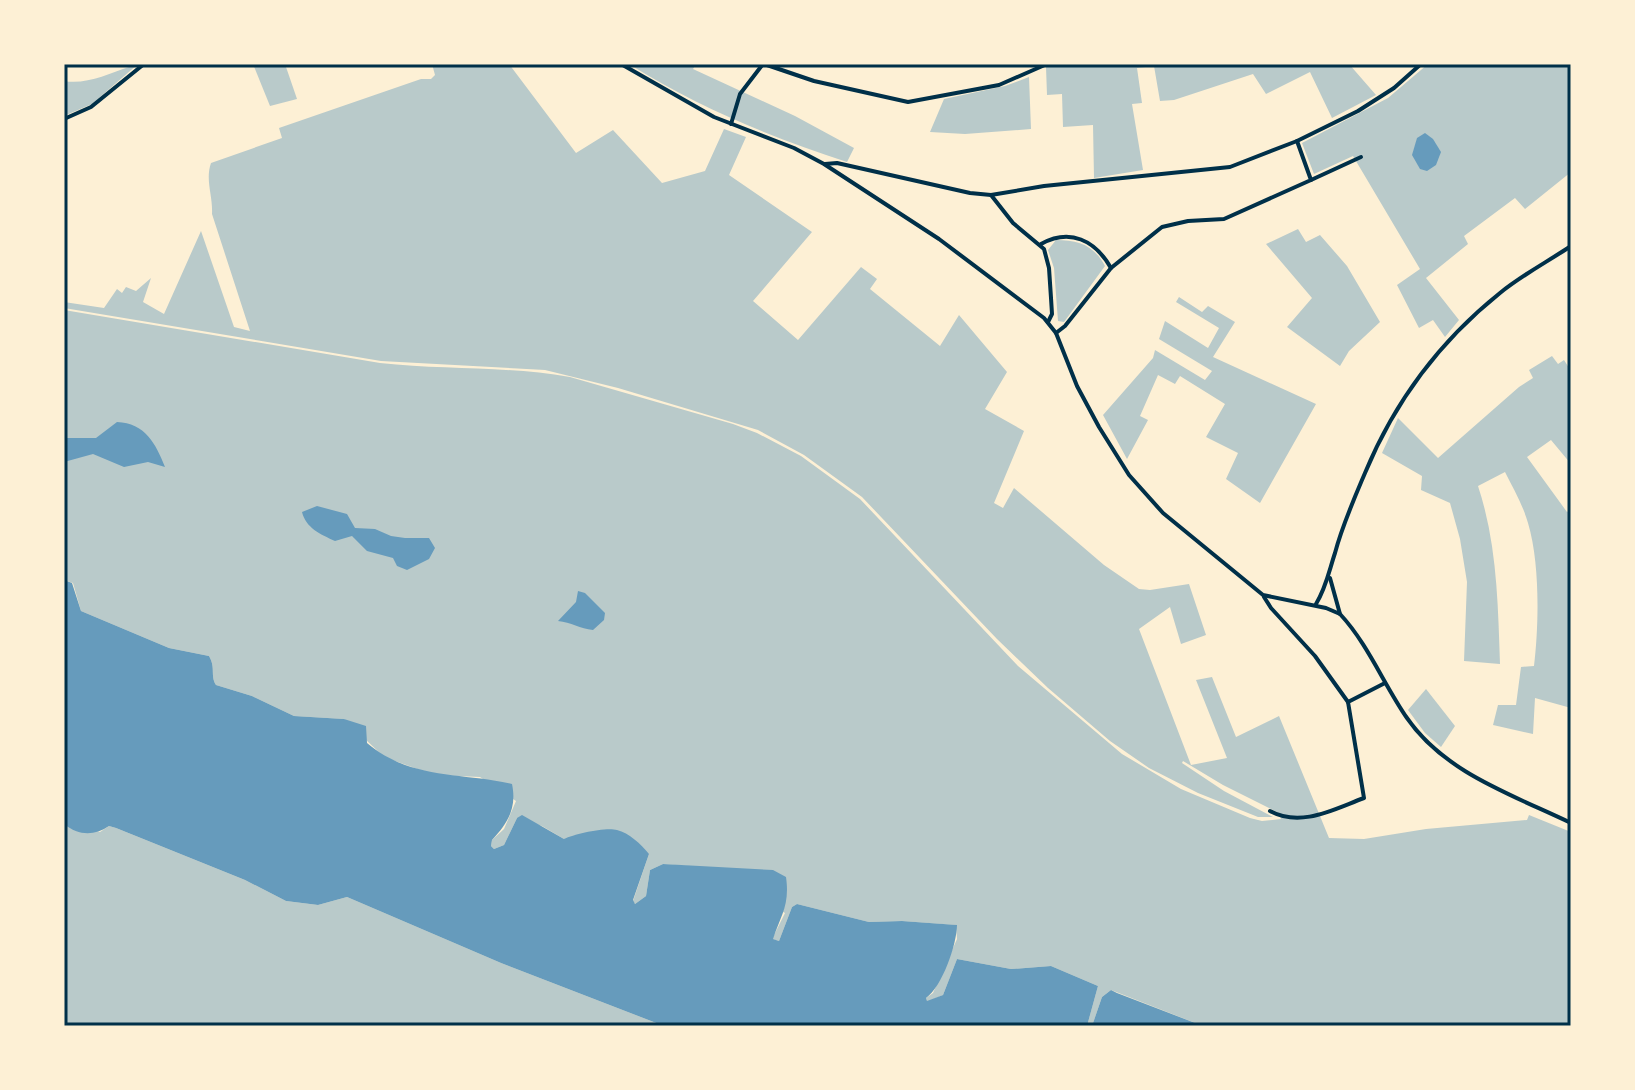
<svg xmlns="http://www.w3.org/2000/svg" width="1635" height="1090" viewBox="0 0 1635 1090" font-family="Cabin,sans-serif">
<style>
.green{fill:#b9caca}
.water{fill:#669bbc}
.lines{fill:none;stroke-linecap:round;stroke-linejoin:round}
.minor{stroke:#003049;stroke-width:4}
.neatline{fill:none;stroke:#003049;stroke-width:3}
</style>
<rect width="100%" height="100%" fill="#fdf0d5"/>
<g class="green">
<path d="M132 64H138L92 104 64 116V81C86 85 108 74 129 67Z"/>
<path d="M253 64H285L297 99 270 106Z"/>
<path d="M432 64H509L576 153 613 130 662 183 705 171 724 129 746 137 729 175 812 232 753 301 798 340 861 267 877 279 870 289 940 346 959 315 1007 372 985 409 1024 431 994 503 1003 508 1014 488 1104 565 1139 589 1150 590 1189 584 1206 635 1181 644 1170 607 1139 629 1191 765 1227 758 1196 680 1212 677 1236 737 1279 716 1329 838 1364 839 1426 829 1527 820 1529 815 1571 832V1026H1203L1111 990 1102 997 1092 1026H1087L1098 986 1051 966 1011 969 957 959 943 995 927 1002 926 998 933 993 957 939 956 925 902 921 869 922 797 904 792 907 779 941 772 939 785 913 701 867 663 864 650 870 646 896 635 904 633 901 649 854 564 839 542 826 517 818 504 845 494 849 491 846 492 840 504 829 516 801 480 777 434 775 384 757 344 719 294 716 252 696 216 685C210 675 216 668 209 656L169 648 81 611 73 583 64 580V310L380 363C444 370 507 366 570 377L733 424 757 433 801 456 860 499 1018 666 1122 754 1181 789 1250 818 1262 821 1281 819 1279 813 1223 785 1183 761 1182 763 1224 791 1273 817H1258L1198 793 1149 768 1110 741 1048 688 997 639 862 497 804 455 758 430 618 388 545 370 381 361 64 308V302L104 308 117 289 122 293 126 287 136 291 151 278 143 302 164 314 201 231 234 327 250 331 212 214C213 196 205 180 211 163L282 138 279 128 421 79H431L435 75Z"/>
<path d="M629 64H696L693 69 795 116 854 148 847 162C770 137 698 107 629 64Z"/>
<path d="M1053 64H1349L1376 95 1332 118 1310 72 1266 94 1253 74 1174 100 1160 101 1154 66 1137 68 1142 103 1132 104 1143 170 1094 178 1093 125 1063 127 1062 94 1047 95 1046 67Z"/>
<path d="M1428 64H1571V172L1525 209 1515 198 1464 236 1468 244 1426 278 1459 320 1445 337 1433 320 1419 328 1397 285 1420 269 1353 156 1314 174 1302 143 1388 98Z"/>
<path d="M1029 77 1031 129 965 134 930 132 944 99 1005 86Z"/>
<path d="M1298 229 1306 242 1320 235 1347 266 1380 322 1349 351 1340 366 1287 327 1312 298 1266 244Z"/>
<path d="M1056 240C1078 240 1094 245 1105 266L1064 322 1058 321 1054 268 1048 250Z"/>
<path d="M1179 297 1202 312 1208 306 1235 322 1213 357 1316 404 1260 503 1226 479 1238 453 1206 437 1225 404 1180 376 1175 384 1158 375 1140 416 1148 420 1127 459 1103 415 1153 358 1155 350 1205 380 1212 371 1159 339 1165 321 1208 348 1219 328 1176 302Z"/>
<path d="M1552 356 1558 364 1564 360 1571 371V464L1551 440 1527 457 1567 512 1571 510V708L1535 698 1533 734 1493 725 1498 705H1516L1521 667 1534 666C1539 625 1540 563 1528 523 1523 505 1513 488 1505 472L1478 486C1497 543 1498 604 1500 664L1464 661 1467 582 1460 539 1450 503 1421 490 1422 476 1382 453 1398 418 1438 458 1519 387 1533 378 1529 370Z"/>
<path d="M1426 689 1455 726 1441 747 1425 733 1408 710Z"/>
<path d="M64 824 100 832 109 826 116 828 245 880 286 901 318 905 347 897 501 963 664 1026H64Z"/>
</g>
<g class="water">
<path d="M1425 133 1433 139 1441 152 1436 165 1427 171 1420 169 1412 155 1417 138Z"/>
<path d="M117 422C145 423 156 444 165 467L148 462 124 467 93 454 64 462V438H96Z"/>
<path d="M317 506 347 514 355 528 375 529 391 536 405 538H429L435 548 429 559 407 570 397 566 393 558 367 551 352 536 335 541C320 534 306 528 302 512Z"/>
<path d="M64 580 72 583 81 611 169 648 209 656C216 668 210 675 216 685L252 696 294 716 344 719 366 726 367 743C411 780 460 772 512 784 517 808 508 823 492 840L491 846 494 849 504 845 517 818 522 815 564 839C575 834 605 827 617 830 629 833 641 844 649 854L633 900 635 904 646 896 650 870 663 864 773 870 786 877C790 905 781 915 773 939L779 941 792 907 797 904 869 922 902 921 957 925C957 944 942 987 926 998L927 1001 943 995 957 959 1011 969 1051 966 1098 986 1087 1026H664L501 963 347 897 318 905 286 901 245 880 116 828 109 826C94 836 79 836 64 824Z"/>
<path d="M578 591 585 593 605 613 604 620 593 630C580 629 571 622 558 621L576 602Z"/>
<path d="M1111 990 1117 993 1203 1026H1092L1102 997Z"/>
</g>
<g class="lines">
<g class="minor">
<path d="M621 64 714 117 794 148 824 164 939 239 1044 318 1056 333 1077 386 1099 427 1129 475 1163 513 1263 595 1326 608 1340 614C1368 644 1384 685 1407 718 1445 773 1513 795 1571 823"/>
<path d="M764 64 814 81 908 102 999 85 1047 64"/>
<path d="M64 119 91 107 144 64"/>
<path d="M731 124 740 94 763 64"/>
<path d="M825 164 837 163 970 193 991 195 1044 186 1230 167 1297 141 1358 111 1394 88 1421 64"/>
<path d="M1311 180 1361 157"/>
<path d="M991 195 1013 223 1044 249 1049 268 1051 298 1052 314 1048 322"/>
<path d="M1041 244C1070 228 1095 240 1111 268"/>
<path d="M1056 333 1065 326 1111 268 1162 227 1188 221 1224 219 1311 180 1297 141"/>
<path d="M1330 578 1340 614"/>
<path d="M1264 597 1271 608 1315 656 1348 702 1364 798C1334 809 1301 828 1270 811"/>
<path d="M1316 604C1326 588 1329 571 1335 553 1342 526 1354 499 1365 473 1394 403 1440 341 1500 293 1522 275 1547 262 1571 246"/>
<path d="M1348 702 1385 683"/>
</g>
</g>
<rect width="1635" height="1090" fill="none" stroke="#fdf0d5" stroke-width="132"/>
<rect x="66" y="66" width="1503" height="958" class="neatline"/>
</svg>
